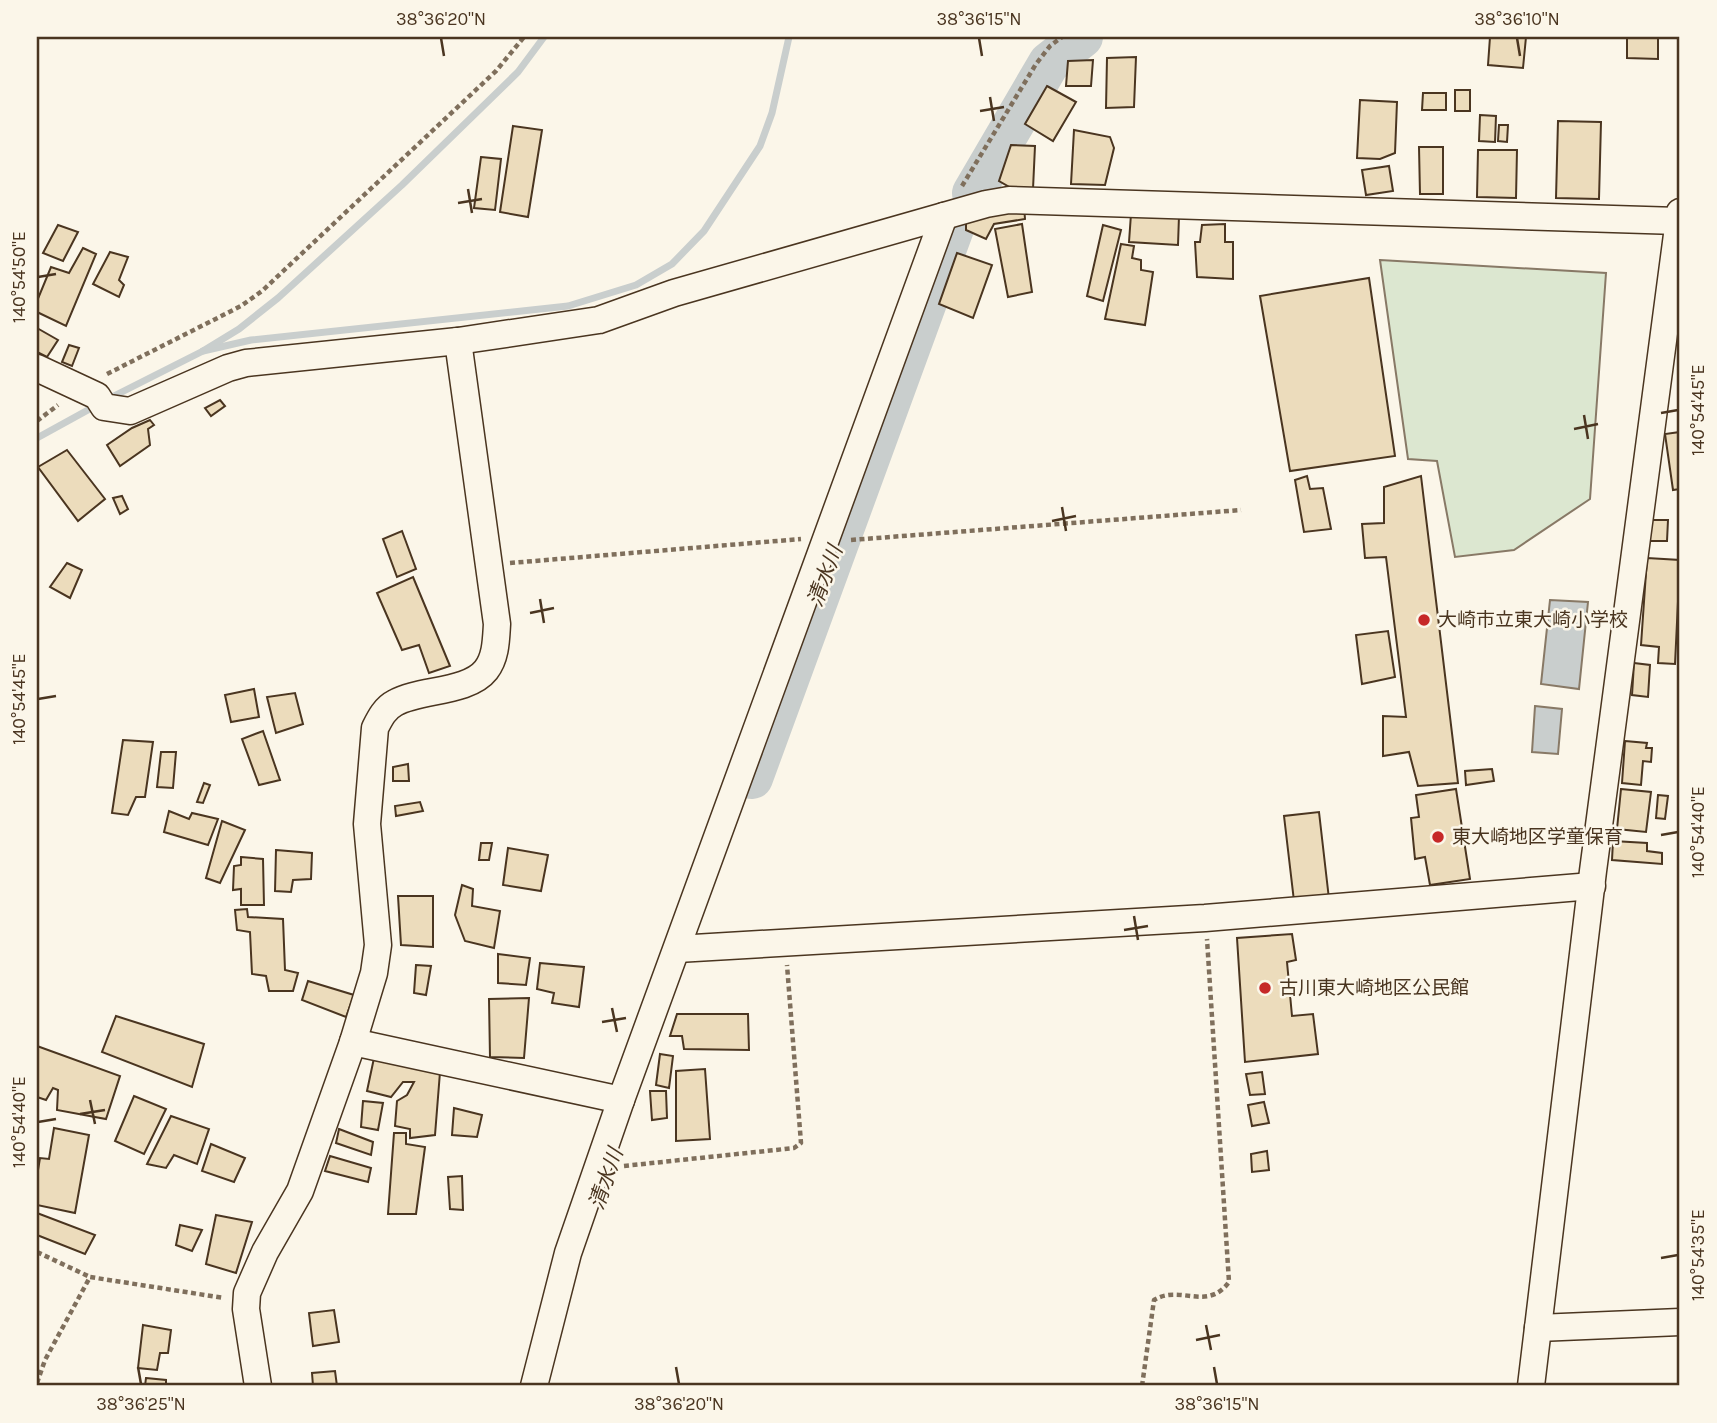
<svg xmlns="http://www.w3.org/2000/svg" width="1717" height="1423" viewBox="0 0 1717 1423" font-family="Karla,'Noto Sans JP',sans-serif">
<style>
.green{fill:#dce7d0;stroke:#887966;stroke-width:2}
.water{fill:#c9cecd;stroke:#887966;stroke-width:2}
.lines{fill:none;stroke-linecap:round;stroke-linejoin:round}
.stream{stroke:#c9cecd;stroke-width:7}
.river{stroke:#c9cecd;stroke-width:42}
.building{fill:#ecdcbc;stroke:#4a3520;stroke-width:2}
.minor-casing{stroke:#4a3520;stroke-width:29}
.path{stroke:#7f6f5c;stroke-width:4.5;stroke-dasharray:5 3.5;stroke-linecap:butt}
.minor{stroke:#fbf6e9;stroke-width:26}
.ticks{fill:none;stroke:#4a3520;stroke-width:2.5}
.poi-dot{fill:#c62828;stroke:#fbf6e9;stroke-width:2.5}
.labels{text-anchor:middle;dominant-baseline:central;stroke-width:5;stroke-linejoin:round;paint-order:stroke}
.poi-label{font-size:19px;fill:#4a3520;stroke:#fbf6e9;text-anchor:start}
.water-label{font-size:21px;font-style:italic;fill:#4a3520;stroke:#fbf6e9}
.neatline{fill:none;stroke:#4a3520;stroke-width:2.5}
.ticks-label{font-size:18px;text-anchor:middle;fill:#4a3520}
</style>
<rect width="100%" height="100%" fill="#fbf6e9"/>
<path class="green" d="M1380 260 1606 273 1590 499 1514 550 1455 557 1437 461 1408 459Z"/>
<g class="water">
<path d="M1550 600 1588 602 1579 689 1541 684Z"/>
<path d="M1535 706 1562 709 1558 754 1532 752Z"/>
</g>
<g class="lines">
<g class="stream">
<path d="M203 351 251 340 568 306 636 285 672 264 704 231 760 146 772 113 789 37"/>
<path d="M108 399 203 351 239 329 278 298 402 185 518 72 544 37"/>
<path d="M37 438 97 405"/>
</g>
<g class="river">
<path d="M973 193 1049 63 1082 37"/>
<path d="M752 778 955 223"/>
</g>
</g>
<g class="building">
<path d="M1490 37H1526L1523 68 1488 65Z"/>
<path d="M1627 37H1658V59L1627 58Z"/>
<path d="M1136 57 1134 107 1106 108 1107 58Z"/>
<path d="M1093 60 1091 86H1066L1068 61Z"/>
<path d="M1047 86 1076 102 1053 141 1025 124Z"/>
<rect x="1455" y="90" width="15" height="21"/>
<path d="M1423 93H1446V110H1422Z"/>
<path d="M1360 100 1397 102 1395 153 1380 159 1357 158Z"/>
<path d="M1480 115 1496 116 1495 142 1479 141Z"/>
<path d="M1558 121 1601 122 1599 199 1556 198Z"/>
<path d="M1499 125H1508L1507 142 1498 141Z"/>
<path d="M513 126 542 130 528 217 500 212Z"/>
<path d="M1074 130 1110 137 1114 148 1105 185 1071 184Z"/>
<path d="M1011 145 1035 146 1033 189H1013L999 181Z"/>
<path d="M1419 147H1443V194H1420Z"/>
<path d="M1478 150H1517L1516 198 1477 197Z"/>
<path d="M481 157 501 159 495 210 474 208Z"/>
<path d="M1389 166 1393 191 1366 195 1362 170Z"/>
<path d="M1024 206 1025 219 994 224 986 239 966 230V216Z"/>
<path d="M1131 214 1179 216 1178 245 1129 242Z"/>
<path d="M1022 224 1032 292 1008 297 995 229Z"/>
<path d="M1225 224V242H1233V279L1197 277 1195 242H1200L1202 225Z"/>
<path d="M58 225 78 232 63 261 43 253Z"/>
<path d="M1103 225 1121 230 1103 301 1087 296Z"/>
<path d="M1121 244 1134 246 1132 258 1141 260V270L1153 272 1145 325 1105 319Z"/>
<path d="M83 248 96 254 66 326 37 312V301L51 267 69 273Z"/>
<path d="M110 252 128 257 119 280 124 285 119 297 93 284Z"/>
<path d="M957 253 992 265 973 318 939 304Z"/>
<path d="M1369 278 1395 456 1290 471 1260 296Z"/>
<path d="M37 328 58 340 47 357 37 352Z"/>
<path d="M69 345 79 348 72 366 62 362Z"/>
<path d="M220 400 225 406 211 416 205 408Z"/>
<path d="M150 420 154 425 148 429 150 445 120 466 107 445 132 428Z"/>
<path d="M1680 432V489L1673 490 1665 434Z"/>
<path d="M67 450 105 499 78 521 38 467Z"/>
<path d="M1307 476 1310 489 1323 488 1331 529 1304 532 1295 480Z"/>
<path d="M1421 476 1458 783 1418 786 1409 752 1383 756V716L1406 717 1386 557 1365 558 1362 524 1384 523V487Z"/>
<path d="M122 496 128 509 120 514 113 498Z"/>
<path d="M1649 520H1668L1667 541H1649Z"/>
<path d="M402 531 416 569 397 577 383 539Z"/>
<path d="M1647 558 1680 560 1675 664 1658 663 1659 647 1641 645Z"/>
<path d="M67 563 82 570 70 598 50 587Z"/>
<path d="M413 577 450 666 429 673 419 645 402 650 377 593Z"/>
<path d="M1388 631 1395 677 1362 684 1356 635Z"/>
<path d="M1634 663 1650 665 1648 697 1632 695Z"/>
<path d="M254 689 259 717 231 722 225 695Z"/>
<path d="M295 693 303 724 276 733 267 697Z"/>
<path d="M263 731 280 780 259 785 242 739Z"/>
<path d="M123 740 153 742 145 797H136L128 815 112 813Z"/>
<path d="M1625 741 1647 743 1646 748H1652L1651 762 1643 761 1641 785 1622 783Z"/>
<path d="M161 752H176L173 788 157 787Z"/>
<path d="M408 764 409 781H393V767Z"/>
<path d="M1492 769 1494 781 1466 785 1465 771Z"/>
<path d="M204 783 210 785 203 803 197 802Z"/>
<path d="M1456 789 1470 879 1430 885 1425 857 1415 859 1411 818 1419 817 1416 795Z"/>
<path d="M1621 789 1651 792 1646 832 1617 829Z"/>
<path d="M1658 795 1668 796 1665 819 1656 818Z"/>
<path d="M420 802 423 811 396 816 395 806Z"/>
<path d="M169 811 189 819 192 813 218 819 208 845 164 832Z"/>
<path d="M1319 812 1329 899 1294 901 1284 816Z"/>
<path d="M222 821 245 830 220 883 206 878Z"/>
<path d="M1613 841 1647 843V851L1662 853V864L1612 860Z"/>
<path d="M481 843H492L489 860H479Z"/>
<path d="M508 848 548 855 541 891 503 885Z"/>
<path d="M276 850 312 853 311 879 293 880 291 892 275 891Z"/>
<path d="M241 857 263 859 264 905H241V889L233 890 234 866 241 865Z"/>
<path d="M462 885 473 889 472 906 500 911 494 948 465 941 455 915Z"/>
<path d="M398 896H433V947L401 945Z"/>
<path d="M247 909 248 917 283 919 285 970 298 973 293 991H269L266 976 252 974 250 932 237 930 235 910Z"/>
<path d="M1292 934 1296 960 1287 962 1292 1016 1313 1014 1318 1054 1245 1062 1237 938Z"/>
<path d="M498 954 530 958 526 985 498 983Z"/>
<path d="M540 963 584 967 579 1007 552 1003 554 993 537 989Z"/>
<path d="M416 965 431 966 426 995 414 993Z"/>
<path d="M308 981 354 995 346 1017 302 1000Z"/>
<path d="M529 998 524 1058 490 1057 489 999Z"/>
<path d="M677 1014H748L749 1050 684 1049 682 1036H670Z"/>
<path d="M116 1016 204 1044 192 1087 102 1052Z"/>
<path d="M37 1046 120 1076 106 1119 57 1110 58 1090 53 1088 46 1100 37 1097Z"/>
<path d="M660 1054 673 1056 669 1088 656 1085Z"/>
<path d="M374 1058 440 1072 435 1135 410 1138V1129L395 1126 397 1101 407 1095 414 1082H403L391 1097 367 1091Z"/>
<path d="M705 1069 710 1139 676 1141V1071Z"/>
<path d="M1262 1072 1265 1094 1250 1095 1246 1074Z"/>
<path d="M650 1091H666L667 1118 652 1120Z"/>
<path d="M134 1096 166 1109 144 1154 115 1141Z"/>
<path d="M363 1101 383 1103 378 1130 361 1127Z"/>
<path d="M1264 1102 1269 1123 1252 1126 1248 1105Z"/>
<path d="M454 1108 482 1115 477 1137 452 1135Z"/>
<path d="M171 1116 209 1129 197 1164 174 1155 166 1168 147 1164Z"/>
<path d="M54 1128 89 1135 75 1213 37 1205V1176L40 1158 49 1159Z"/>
<path d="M339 1129 373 1142 371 1155 336 1143Z"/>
<path d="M394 1133H406V1144L425 1147 416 1214H388Z"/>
<path d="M211 1144 245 1158 234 1182 202 1171Z"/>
<path d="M1267 1151 1269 1170 1252 1172 1251 1154Z"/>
<path d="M330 1156 371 1168 368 1182 325 1171Z"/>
<path d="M462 1176 463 1210 450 1209 448 1177Z"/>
<path d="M37 1213 95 1235 85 1254 37 1235Z"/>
<path d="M216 1215 252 1222 236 1273 206 1264Z"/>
<path d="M180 1225 202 1230 192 1251 176 1245Z"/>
<path d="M334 1310 339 1342 313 1346 309 1313Z"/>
<path d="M143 1325 171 1330 168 1353H160L157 1370 138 1368Z"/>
<path d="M335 1371 337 1386H313L312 1373Z"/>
<path d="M146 1378 166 1380V1386H145Z"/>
</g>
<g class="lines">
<g class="minor-casing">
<g id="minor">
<path d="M37 368 97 396 104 407 130 411 228 368 246 363 458 341 599 320 674 293 986 204 1009 200 1678 221"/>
<path d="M677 949 1205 918 1592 886"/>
<path d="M353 1042 621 1100"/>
<path d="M1538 1328 1680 1322"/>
<path d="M258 1386 246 1309 247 1293 265 1252 300 1191 353 1042 374 973 378 945 367 824 375 728C380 718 385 708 395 703 419 689 468 693 486 670 496 657 496 640 497 624L458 341"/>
<path d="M534 1386 568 1253 621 1100 944 216"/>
<path d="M1531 1386 1593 871 1680 212"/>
</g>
</g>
<g class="path">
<path d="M962 186 1036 64 1050 46 1062 37"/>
<path d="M107 374 241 306 262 291 496 71 524 37"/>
<path d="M37 421 58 405"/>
<path d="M851 540 1241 510"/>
<path d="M510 563 801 539"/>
<path d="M624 1166 794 1148 801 1143 787 965"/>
<path d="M37 1252 90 1277"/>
<path d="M37 1383 45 1360 90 1277 224 1298"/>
<path d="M1142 1386 1154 1300C1180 1284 1207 1312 1229 1282L1207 939"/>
</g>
<use href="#minor" class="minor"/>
</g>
<path class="ticks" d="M441 38 444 56M979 38 982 56M1517 38 1520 56M990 97 994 121M980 111 1004 107M468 189 472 213M458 203 482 199M38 277 56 274M1661 413 1678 410M1584 415 1588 439M1574 429 1598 424M1062 507 1066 531M1052 521 1076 516M540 599 544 623M530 613 554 608M38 699 56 696M1661 835 1678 832M1134 916 1138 940M1124 930 1148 926M612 1008 617 1032M602 1022 626 1018M90 1100 95 1124M80 1114 105 1110M38 1122 56 1119M1661 1258 1678 1255M1206 1325 1211 1350M1196 1340 1220 1335M138 1367 141 1384M676 1367 679 1384M1214 1367 1217 1384"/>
<g class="poi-dot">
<circle cx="1424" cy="620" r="7"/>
<circle cx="1438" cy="837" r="7"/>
<circle cx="1265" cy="988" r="7"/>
</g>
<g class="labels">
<g class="poi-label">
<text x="1438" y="620">大崎市立東大崎小学校</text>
<text x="1452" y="837">東大崎地区学童保育</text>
<text x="1279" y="988">古川東大崎地区公民館</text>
</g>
<g class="water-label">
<text transform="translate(825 576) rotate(-70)">清水川</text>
<text transform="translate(606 1179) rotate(-71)">清水川</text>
</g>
</g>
<rect width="1717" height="1423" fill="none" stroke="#fbf6e9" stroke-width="77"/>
<rect x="38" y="38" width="1640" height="1346" class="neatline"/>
<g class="ticks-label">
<text x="441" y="25">38°36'20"N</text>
<text x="979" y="25">38°36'15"N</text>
<text x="1517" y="25">38°36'10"N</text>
<text transform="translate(19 277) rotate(-90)" y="6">140°54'50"E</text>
<text transform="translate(1698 410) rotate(-90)" y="6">140°54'45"E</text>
<text transform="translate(19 699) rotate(-90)" y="6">140°54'45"E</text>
<text transform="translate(1698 832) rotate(-90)" y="6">140°54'40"E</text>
<text transform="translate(19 1122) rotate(-90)" y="6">140°54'40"E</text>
<text transform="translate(1698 1255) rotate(-90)" y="6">140°54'35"E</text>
<text x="141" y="1410">38°36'25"N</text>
<text x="679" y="1410">38°36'20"N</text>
<text x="1217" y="1410">38°36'15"N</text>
</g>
</svg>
